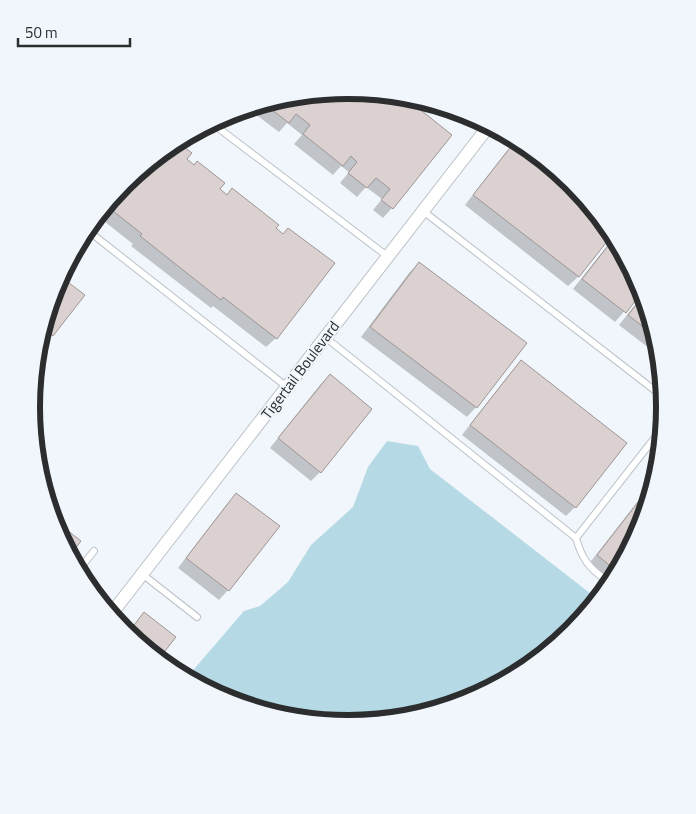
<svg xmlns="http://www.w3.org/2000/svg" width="696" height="814" viewBox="0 0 696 814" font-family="'Titillium Web',sans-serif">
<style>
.water{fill:#b6dae5}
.shadow{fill:#0003}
.building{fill:#dad1d0;stroke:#9e9694}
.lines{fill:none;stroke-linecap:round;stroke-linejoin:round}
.service-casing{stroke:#bcc2c7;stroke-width:8}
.minor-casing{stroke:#bcc2c7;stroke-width:14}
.service{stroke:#fff;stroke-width:6}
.minor{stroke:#fff;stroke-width:12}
.labels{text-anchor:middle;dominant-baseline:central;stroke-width:4;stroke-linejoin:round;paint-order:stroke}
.street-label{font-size:15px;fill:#2b2d2f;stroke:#f0f6fb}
.rim{fill:none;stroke:#2b2d2f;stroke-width:6}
</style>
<rect width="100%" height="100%" fill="#f0f6fb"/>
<path class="water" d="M387 441 418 446 430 469 595 597 572 631 469 700 348 724 227 700 189 675 244 611 260 606 288 582 311 545 353 507 368 467Z"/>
<g class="shadow">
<path d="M348 90 409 102 450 135 392 208 383 218 373 210 382 199 366 187 357 197 340 183 349 172 341 166 333 175 294 144 302 135 287 123 279 132 251 111 249 113 245 111Z"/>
<path d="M513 143 572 183 608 238 578 277 568 286 465 205Z"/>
<path d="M180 145 190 153 185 160 218 189 283 235 276 338 266 347 213 306 211 308 131 246 133 244 100 218 124 183Z"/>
<path d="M611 241 641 286 642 291 615 322 573 289Z"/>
<path d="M419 263 476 407 467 417 361 337 409 273Z"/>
<path d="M55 286 52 335 44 343Z"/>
<path d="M643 295 654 352 619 325Z"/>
<path d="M522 362 575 507 566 516 462 435 512 371Z"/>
<path d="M330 376 320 472 311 481 270 448 320 385Z"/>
<path d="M649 487 641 528 606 580 588 565Z"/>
<path d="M237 495 228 590 219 600 178 568 227 504Z"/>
<path d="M144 614 160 655 127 633Z"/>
</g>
<g class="building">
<path d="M348 90 412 103 452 135 393 209 381 200 390 189 376 178 367 188 348 173 357 162 351 156 343 166 303 134 310 125 296 114 289 123 267 106Z"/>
<path d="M513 144 572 183 609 239 579 277 473 195Z"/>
<path d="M181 145 192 153 187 159 194 165 197 161 225 183 220 189 227 195 232 188 279 225 276 228 283 234 288 228 335 263 277 339 223 297 221 300 140 236 142 234 108 207 124 183Z"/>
<path d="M611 242 641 286 642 292 626 313 582 279Z"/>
<path d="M419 262 527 343 477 408 370 327Z"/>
<path d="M61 277 85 295 53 336 46 331 55 286Z"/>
<path d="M643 296 650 332 628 315Z"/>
<path d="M521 360 627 443 576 508 470 425Z"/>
<path d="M330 374 372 409 321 473 278 438Z"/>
<path d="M649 488 641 528 614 569 597 555Z"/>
<path d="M236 493 280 526 229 591 186 558Z"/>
<path d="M54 520 81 541 72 553 55 528Z"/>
<path d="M144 612 176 637 161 656 128 633Z"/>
</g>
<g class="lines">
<g class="service-casing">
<g id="service">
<path d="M464 113 486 130"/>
<path d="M213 124 387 256"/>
<path d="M423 211 662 396"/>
<path d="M91 233 287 387"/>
<path d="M325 337 576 538 660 431"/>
<path d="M576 538C582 559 589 568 606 580"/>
<path d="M81 567 94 551"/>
<path d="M142 574 197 617"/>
</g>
</g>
<g class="minor-casing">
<path id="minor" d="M112 613 488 127"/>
</g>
<use href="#service" class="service"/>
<use href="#minor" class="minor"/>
</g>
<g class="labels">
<g class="street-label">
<text transform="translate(300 370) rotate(-53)">Tigertail Boulevard</text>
</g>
</g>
<path d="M0 0H696V814H0ZM40 407a308 308 0 1 1 616 0a308 308 0 1 1-616 0Z" fill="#f0f6fb" fill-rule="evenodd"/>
<path class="rim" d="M40 407a308 308 0 1 1 616 0a308 308 0 1 1-616 0Z"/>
<path d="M18 38v8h112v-8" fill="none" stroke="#2b2d2f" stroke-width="2.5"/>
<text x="25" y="38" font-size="15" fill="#2b2d2f" stroke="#f0f6fb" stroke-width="4" paint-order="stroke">50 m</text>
</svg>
